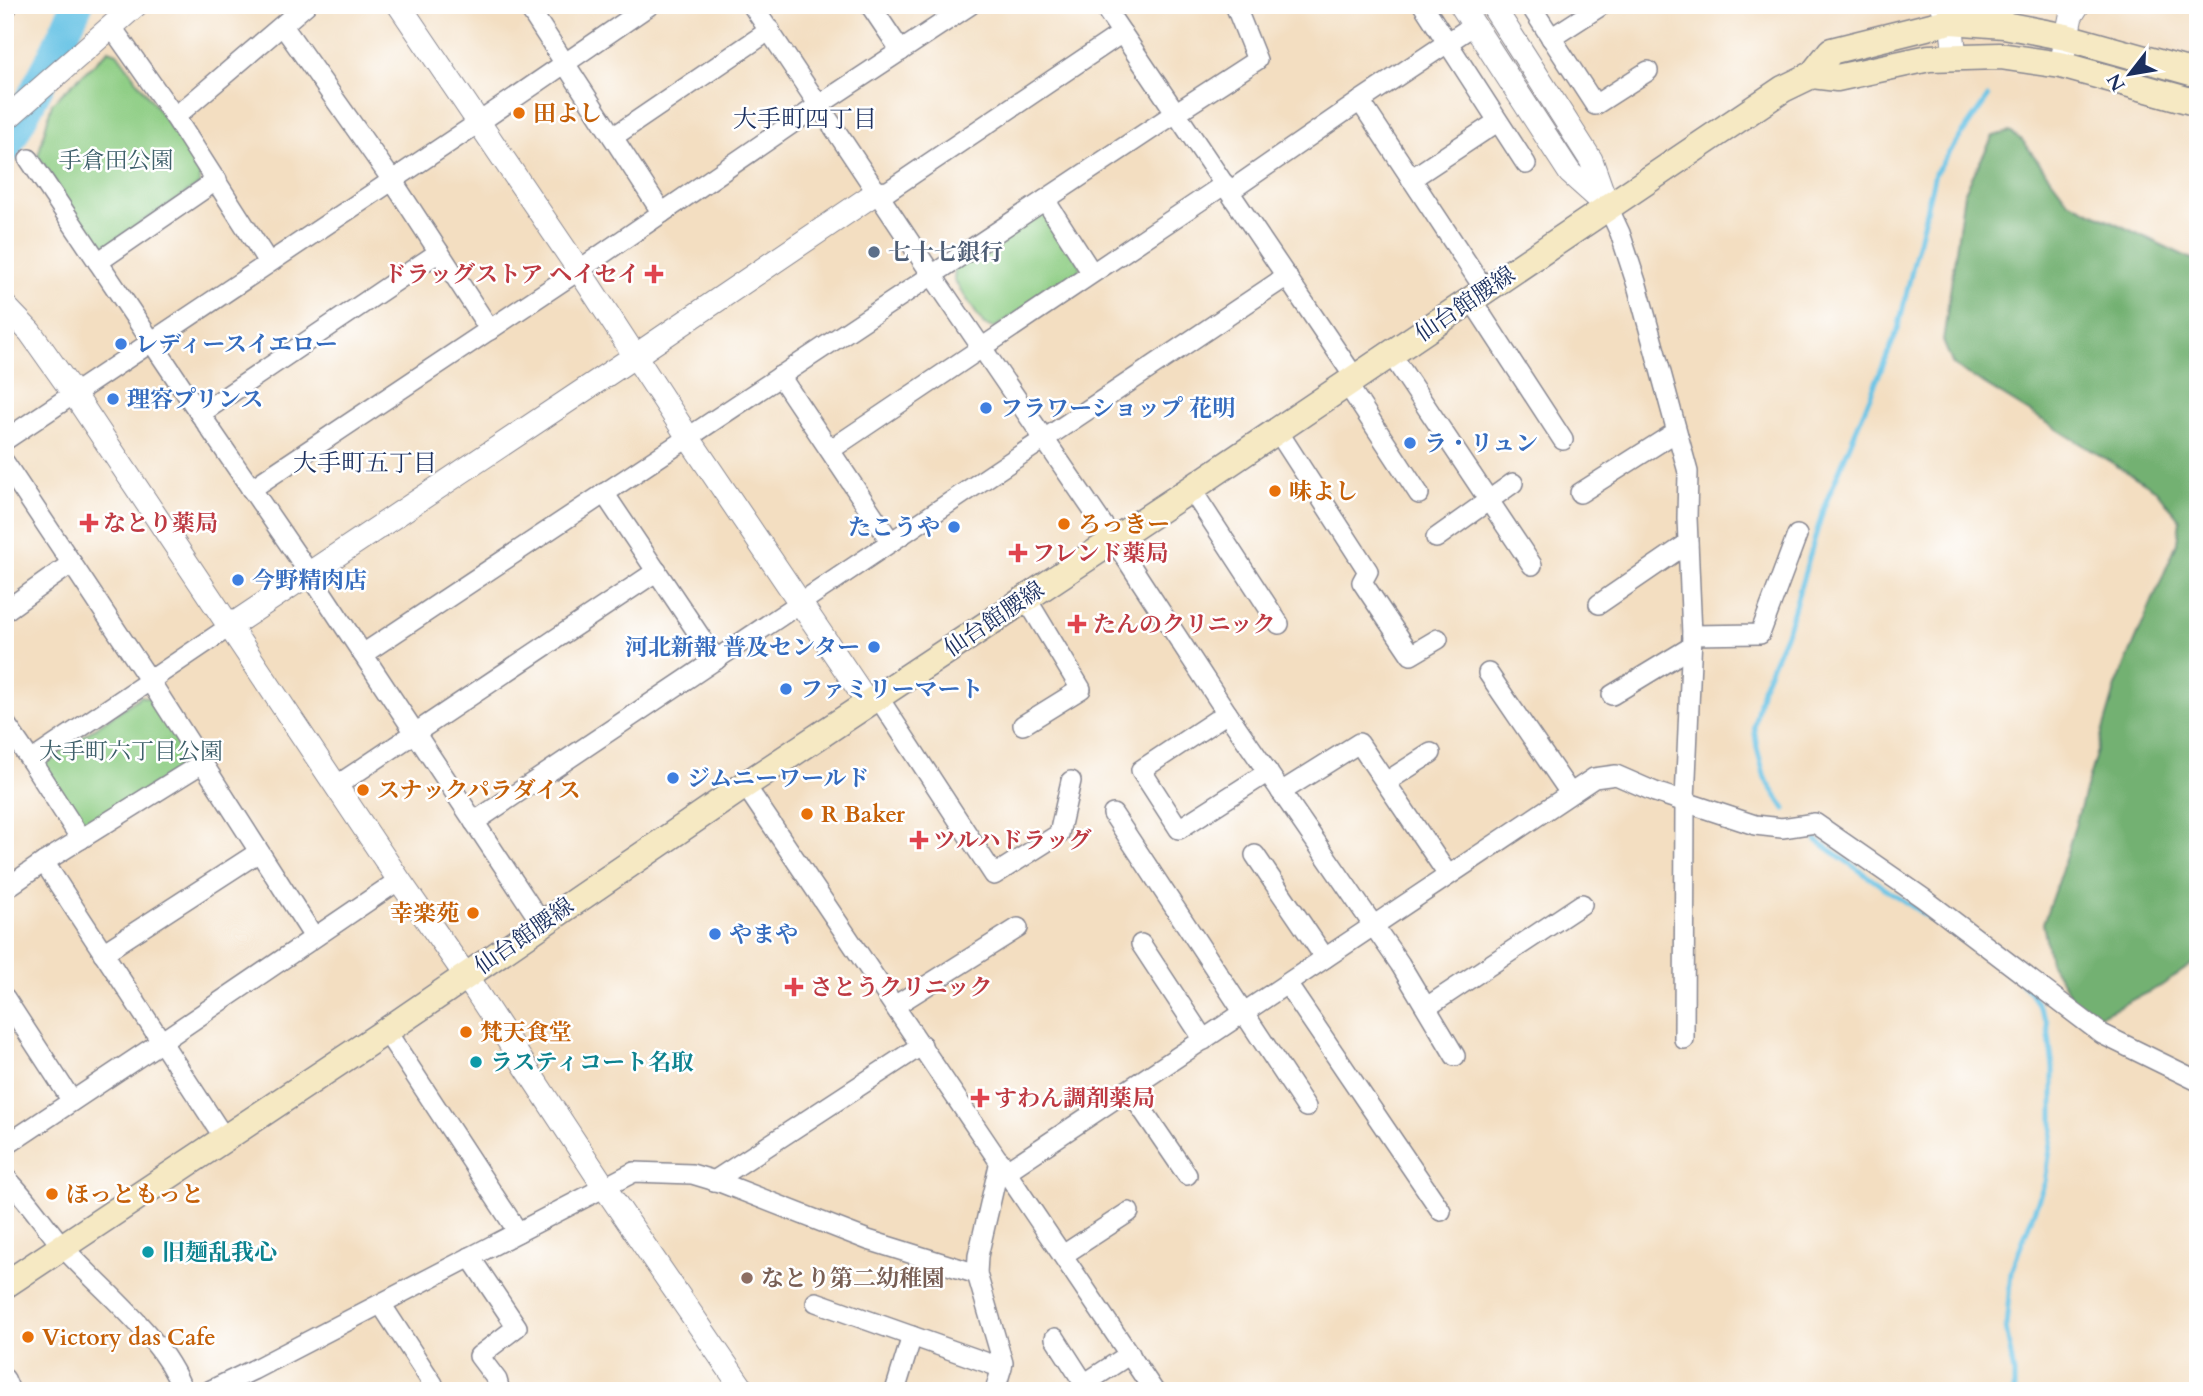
<svg xmlns="http://www.w3.org/2000/svg" width="2203" height="1396" viewBox="0 0 2203 1396" font-family="Cardo,'Noto Serif JP',serif">
<style>
.green{fill:#8fce85;stroke:#557e72;stroke-width:2}
.forest{fill:#73b172;stroke:#477068;stroke-width:2}
.lines{fill:none;stroke-linecap:round;stroke-linejoin:round}
.stream{stroke:#67c3e5;stroke-width:5}
.river{stroke:#67c3e5;stroke-width:32}
.minor-casing{stroke:#878690;stroke-width:22}
.tertiary-casing{stroke:#878690;stroke-width:25}
.secondary-casing{stroke:#878690;stroke-width:29}
.minor{stroke:#fff;stroke-width:19}
.tertiary{stroke:#fff;stroke-width:23}
.secondary{stroke:#f6e9c3;stroke-width:26}
.food-dot{fill:#e8710a;stroke:#fff;stroke-width:2.5}
.service-dot{fill:#5c6f8a;stroke:#fff;stroke-width:2.5}
.health-dot{fill:#e0444e;stroke:#fff;stroke-width:2.5}
.shop-dot{fill:#3f7fe0;stroke:#fff;stroke-width:2.5}
.culture-dot{fill:#0f9aa8;stroke:#fff;stroke-width:2.5}
.education-dot{fill:#8d6e63;stroke:#fff;stroke-width:2.5}
.labels{text-anchor:middle;dominant-baseline:central;stroke-width:5;stroke-linejoin:round;paint-order:stroke}
.food-label{font-size:23px;font-weight:bold;fill:#c56008;stroke:#fff;text-anchor:start}
.park-label{font-size:23px;fill:#3e5f6a;stroke:#fff}
.service-label{font-size:23px;font-weight:bold;fill:#4e5e75;stroke:#fff;text-anchor:start}
.health-label{font-size:23px;font-weight:bold;fill:#be3a42;stroke:#fff;text-anchor:start}
.street-label{font-size:23px;fill:#1b2f5e;stroke:#fff}
.shop-label{font-size:23px;font-weight:bold;fill:#366cbe;stroke:#fff;text-anchor:start}
.culture-label{font-size:23px;font-weight:bold;fill:#0d838f;stroke:#fff;text-anchor:start}
.education-label{font-size:23px;font-weight:bold;fill:#785e54;stroke:#fff;text-anchor:start}
.neighbourhood-label{font-size:24px;fill:#1b2f5e;stroke:#fff}
</style>
<rect width="100%" height="100%" fill="#fff"/>
<filter id="ink" filterUnits="userSpaceOnUse"><feTurbulence type="fractalNoise" baseFrequency=".0143" numOctaves="2"/><feDisplacementMap in="SourceGraphic" scale="14" xChannelSelector="R" yChannelSelector="G"/><feConvolveMatrix kernelMatrix="1 2 1 2 8 2 1 2 1" color-interpolation-filters="sRGB"/></filter>
<filter id="wash" filterUnits="userSpaceOnUse"><feTurbulence type="fractalNoise" baseFrequency=".00686" numOctaves="4" result="noise"/><feDisplacementMap in="SourceGraphic" scale="28" xChannelSelector="R" yChannelSelector="G"/><feGaussianBlur stdDeviation="1.57" result="paint"/><feColorMatrix in="noise" values="0 0 0 0 0 0 0 0 0 0 0 0 0 0 0 0 0 1.4 0 .05"/><feComposite in="paint" operator="in"/></filter>
<g filter="url(#wash)">
<rect width="100%" height="100%" fill="#f3dec1"/>
<g class="green">
<path d="M109 50 117 53 200 167V184L107 245 93 242 38 156 52 103Z"/>
<path d="M1040 211 1047 212 1080 264 1079 273 994 328 984 325 954 280 955 267Z"/>
<path d="M141 696 152 699 186 753 184 765 89 826 80 824 43 764Z"/>
</g>
<path class="forest" d="M2010 132 2022 140 2068 201 2198 262V960L2161 986 2101 1015 2079 1010 2050 962 2043 923 2063 866 2116 686 2177 543 2180 520 2156 490 1953 365 1943 341 1964 193 1993 136Z"/>
<g class="lines">
<g class="stream">
<path d="M1785 809 1765 778 1757 748 1754 726 1762 688 1789 626 1824 507 1898 329 1935 173 1988 97"/>
<path d="M1816 840 1890 892 1960 938"/>
<path d="M2014 1391V1374L2006 1327 2011 1272 2045 1182 2053 1130V1068L2047 1021 2031 992 2021 984"/>
</g>
<path class="river" d="M5 149 49 65 77 5"/>
</g>
</g>
<g filter="url(#ink)">
<g class="lines">
<g class="minor-casing">
<g id="minor">
<path d="M527 5 662 213"/>
<path d="M752 5 932 275 1127 560 1227 713 1400 964 1455 1056"/>
<path d="M870 5 901 51"/>
<path d="M1103 5 1355 378"/>
<path d="M1423 5 1526 164"/>
<path d="M1530 5 1595 105 1648 71"/>
<path d="M5 10 8 5"/>
<path d="M111 26 175 117 268 262"/>
<path d="M283 26 392 180 490 330"/>
<path d="M1551 38 1602 5"/>
<path d="M1360 101 1474 25"/>
<path d="M175 117 306 5"/>
<path d="M613 137 770 30"/>
<path d="M29 159 200 414 309 573 542 924"/>
<path d="M1411 179 1491 126"/>
<path d="M1230 191 1360 101 1485 290"/>
<path d="M877 192 888 191 1122 33"/>
<path d="M1045 200 1092 273"/>
<path d="M1608 207 1620 233 1637 285 1688 472 1687 518 1692 635 1685 801 1684 1039"/>
<path d="M98 262 217 180"/>
<path d="M1471 299 1563 440"/>
<path d="M1391 354 1532 565"/>
<path d="M780 376 891 542"/>
<path d="M1347 384 1419 494"/>
<path d="M200 414 439 252"/>
<path d="M1277 430 1368 571 1362 582 1411 655 1438 639"/>
<path d="M5 440 478 123 650 5"/>
<path d="M830 450 1225 184"/>
<path d="M5 463 150 681 314 937"/>
<path d="M251 489 579 270 819 105 970 5"/>
<path d="M1191 489 1279 624"/>
<path d="M604 493 716 660"/>
<path d="M1580 493 1676 432"/>
<path d="M1436 538 1513 483"/>
<path d="M1599 604 1688 543"/>
<path d="M5 611 72 563"/>
<path d="M1692 635 1760 634 1797 535"/>
<path d="M363 654 1177 112 1257 60 1235 5"/>
<path d="M1488 673 1570 793"/>
<path d="M1612 695 1691 647"/>
<path d="M878 697 994 875 1059 834 1071 781"/>
<path d="M1227 713 1141 770 1179 829 1268 772"/>
<path d="M5 723 31 761"/>
<path d="M1023 725 1081 689 1026 598"/>
<path d="M1386 782 1431 753"/>
<path d="M745 785 1154 1391"/>
<path d="M336 786 657 571"/>
<path d="M1281 792 1359 743 1448 875"/>
<path d="M1113 814 1306 1107"/>
<path d="M474 822 1287 276"/>
<path d="M81 839 31 761 229 627"/>
<path d="M1255 855 1325 958"/>
<path d="M44 862 225 1139"/>
<path d="M5 889 44 862 201 764"/>
<path d="M1141 944 1204 1040"/>
<path d="M103 953 259 852"/>
<path d="M1287 984 1441 1211"/>
<path d="M5 998 72 1101"/>
<path d="M896 1005 1018 928"/>
<path d="M1427 1007 1582 904"/>
<path d="M386 1031 518 1232"/>
<path d="M1129 1090 1187 1175"/>
<path d="M5 1146 161 1042 399 880"/>
<path d="M1007 1171 1594 778 1616 775 1655 792 1755 825 1782 828 1815 823 1923 898 2102 1034 2198 1081"/>
<path d="M5 1177C27 1198 43 1224 63 1247 102 1291 162 1335 183 1391"/>
<path d="M714 1181 922 1045"/>
<path d="M1063 1255 1129 1212"/>
<path d="M470 1257 517 1327 479 1356 497 1380 500 1391"/>
<path d="M977 1274 1003 1363 995 1391"/>
<path d="M816 1302 1002 1368"/>
<path d="M381 1304 433 1384 434 1391"/>
<path d="M1055 1338 1089 1391"/>
<path d="M5 1379 10 1391"/>
<path d="M1084 1384 1130 1354"/>
<path d="M209 1391 253 1370 634 1172 692 1174 722 1183 868 1240 977 1274 978 1256 1000 1161"/>
<path d="M895 1391 912 1336"/>
</g>
</g>
<g class="tertiary-casing">
<g id="tertiary">
<path d="M399 5 579 270 688 437 868 703"/>
<path d="M1461 5 1570 173 1608 207"/>
<path d="M1492 5 1591 160 1607 205"/>
<path d="M1942 5 1951 21 1955 56"/>
<path d="M2061 65 2071 16 2078 5"/>
<path d="M5 120 136 5"/>
<path d="M5 306 30 332 74 394 399 880 466 976 605 1188 744 1391"/>
<path d="M229 627 635 356 877 192"/>
</g>
</g>
<g class="secondary-casing">
<g id="secondary">
<path d="M1812 75 1837 78 1929 58 2000 56 2061 65 2198 103"/>
<path d="M5 1285 386 1031 745 785 1191 489 1783 89 1812 75 1831 51 1951 21 2004 25 2066 37 2198 74"/>
</g>
</g>
<use href="#minor" class="minor"/>
<use href="#tertiary" class="tertiary"/>
<use href="#secondary" class="secondary"/>
</g>
</g>
<g class="food-dot">
<circle cx="519" cy="113" r="7"/>
<circle cx="1275" cy="491" r="7"/>
<circle cx="1064" cy="524" r="7"/>
<circle cx="363" cy="790" r="7"/>
<circle cx="807" cy="814" r="7"/>
<circle cx="473" cy="913" r="7"/>
<circle cx="466" cy="1032" r="7"/>
<circle cx="52" cy="1194" r="7"/>
<circle cx="28" cy="1337" r="7"/>
</g>
<circle class="service-dot" cx="874" cy="252" r="7"/>
<g class="health-dot">
<path d="M650.5 263.5h7v7h7v7h-7v7h-7v-7h-7v-7h7z"/>
<path d="M85.5 512.5h7v7h7v7h-7v7h-7v-7h-7v-7h7z"/>
<path d="M1014.5 542.5h7v7h7v7h-7v7h-7v-7h-7v-7h7z"/>
<path d="M1073.5 613.5h7v7h7v7h-7v7h-7v-7h-7v-7h7z"/>
<path d="M915.5 829.5h7v7h7v7h-7v7h-7v-7h-7v-7h7z"/>
<path d="M790.5 976.5h7v7h7v7h-7v7h-7v-7h-7v-7h7z"/>
<path d="M976.5 1087.5h7v7h7v7h-7v7h-7v-7h-7v-7h7z"/>
</g>
<g class="shop-dot">
<circle cx="121" cy="344" r="7"/>
<circle cx="113" cy="399" r="7"/>
<circle cx="986" cy="408" r="7"/>
<circle cx="1410" cy="443" r="7"/>
<circle cx="954" cy="527" r="7"/>
<circle cx="238" cy="580" r="7"/>
<circle cx="874" cy="647" r="7"/>
<circle cx="786" cy="689" r="7"/>
<circle cx="673" cy="778" r="7"/>
<circle cx="715" cy="934" r="7"/>
</g>
<g class="culture-dot">
<circle cx="476" cy="1062" r="7"/>
<circle cx="148" cy="1252" r="7"/>
</g>
<circle class="education-dot" cx="747" cy="1278" r="7"/>
<g class="labels">
<g class="food-label">
<text x="533" y="113">田よし</text>
<text x="1289" y="491">味よし</text>
<text x="1078" y="524">ろっきー</text>
<text x="377" y="790">スナックパラダイス</text>
<text x="821" y="814">R Baker</text>
<text x="459" y="913" text-anchor="end">幸楽苑</text>
<text x="480" y="1032">梵天食堂</text>
<text x="66" y="1194">ほっともっと</text>
<text x="42" y="1337">Victory das Cafe</text>
</g>
<g class="park-label">
<text x="116" y="160">手倉田公園</text>
<text x="131" y="751">大手町六丁目公園</text>
</g>
<g class="service-label">
<text x="888" y="252">七十七銀行</text>
</g>
<g class="health-label">
<text x="640" y="274" text-anchor="end">ドラッグストア ヘイセイ</text>
<text x="103" y="523">なとり薬局</text>
<text x="1032" y="553">フレンド薬局</text>
<text x="1093" y="624">たんのクリニック</text>
<text x="933" y="840">ツルハドラッグ</text>
<text x="810" y="987">さとうクリニック</text>
<text x="994" y="1098">すわん調剤薬局</text>
</g>
<g class="street-label">
<text transform="translate(1465 304) rotate(-34)">仙台館腰線</text>
<text transform="translate(994 619) rotate(-34)">仙台館腰線</text>
<text transform="translate(524 936) rotate(-35)">仙台館腰線</text>
</g>
<g class="shop-label">
<text x="135" y="344">レディースイエロー</text>
<text x="127" y="399">理容プリンス</text>
<text x="1000" y="408">フラワーショップ 花明</text>
<text x="1424" y="443">ラ・リュン</text>
<text x="940" y="527" text-anchor="end">たこうや</text>
<text x="252" y="580">今野精肉店</text>
<text x="860" y="647" text-anchor="end">河北新報 普及センター</text>
<text x="800" y="689">ファミリーマート</text>
<text x="687" y="778">ジムニーワールド</text>
<text x="729" y="934">やまや</text>
</g>
<g class="culture-label">
<text x="490" y="1062">ラスティコート名取</text>
<text x="162" y="1252">旧麺乱我心</text>
</g>
<g class="education-label">
<text x="761" y="1278">なとり第二幼稚園</text>
</g>
<g class="neighbourhood-label">
<text x="805" y="119">大手町四丁目</text>
<text x="365" y="463">大手町五丁目</text>
</g>
</g>
<rect width="2203" height="1396" fill="none" stroke="#fff" stroke-width="28"/>
<g transform="translate(2130 74) rotate(239)" stroke="#ffffff" stroke-width="5" paint-order="stroke">
<path d="M0-5L12 26L0 18L-12 26Z" fill="#1b2f5e"/>
<text y="-10" font-size="19" font-weight="bold" text-anchor="middle" fill="#1b2f5e">N</text>
</g>
</svg>
